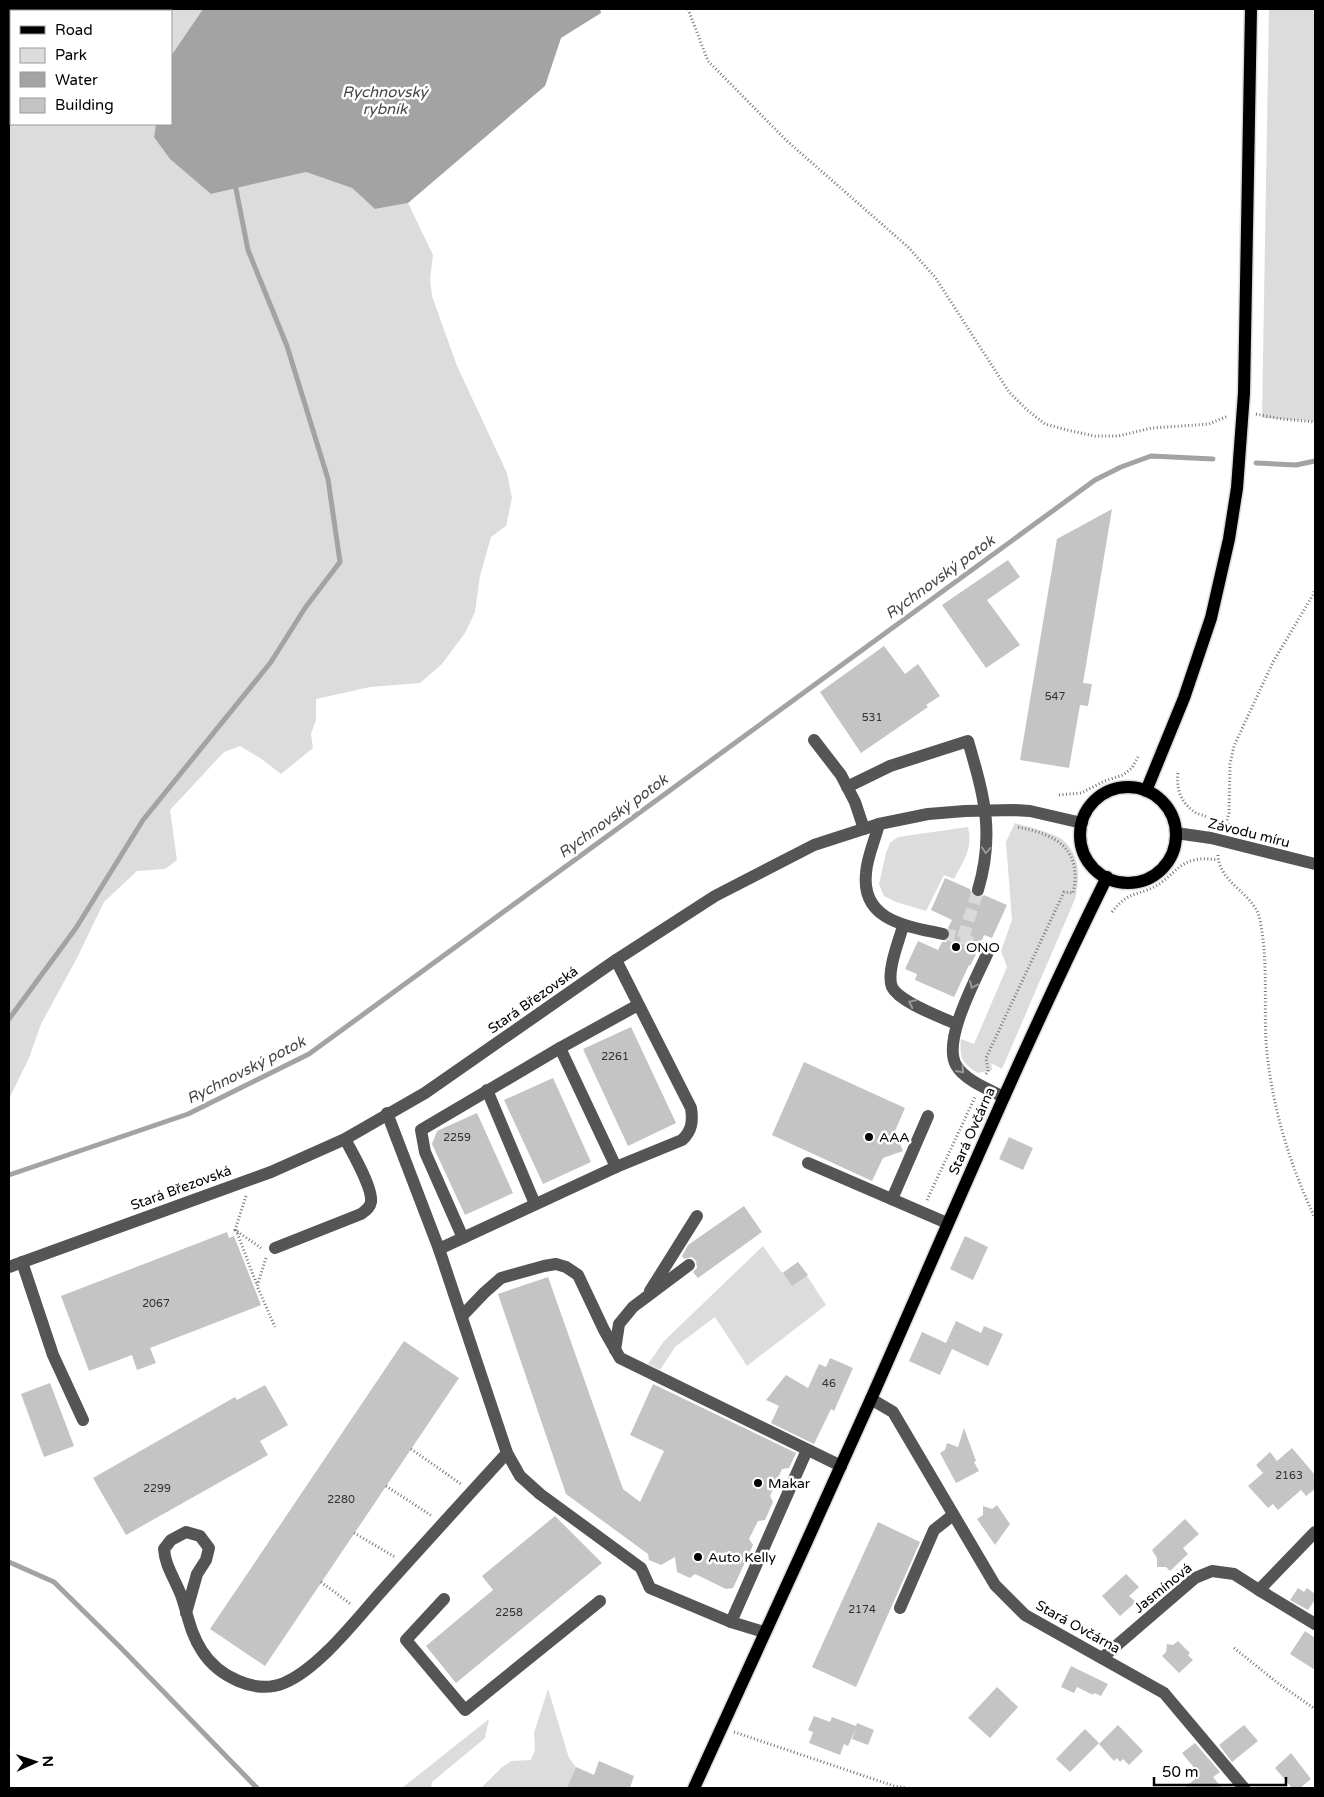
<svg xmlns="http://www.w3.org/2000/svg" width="1324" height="1797" viewBox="0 0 1324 1797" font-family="'Varela Round',sans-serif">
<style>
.green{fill:#dcdcdc}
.water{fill:#a3a3a3}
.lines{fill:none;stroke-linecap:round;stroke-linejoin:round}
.stream{stroke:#a3a3a3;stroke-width:5}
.building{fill:#c4c4c4}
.minor-tunnel{stroke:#d9d9d9;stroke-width:12;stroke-dasharray:12 6;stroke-linecap:butt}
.major-casing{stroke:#dbdbdb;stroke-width:15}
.path{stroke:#777;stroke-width:3;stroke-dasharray:1 2.5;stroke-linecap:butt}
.minor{stroke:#555;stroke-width:12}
.major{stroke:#000;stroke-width:12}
.oneway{stroke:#999}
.poi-dot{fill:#000;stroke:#fff;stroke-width:2}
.labels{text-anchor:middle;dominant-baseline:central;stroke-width:5;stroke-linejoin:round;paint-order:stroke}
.number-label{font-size:11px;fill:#313131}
.street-label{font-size:14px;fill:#000;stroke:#fff}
.poi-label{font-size:14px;fill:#000;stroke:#fff;text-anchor:start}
.water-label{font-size:15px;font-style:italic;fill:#444;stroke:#fff}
</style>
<rect width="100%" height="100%" fill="#fff"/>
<g class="green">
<path d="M9 9H203L171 56V11H11V124H156L154 137 211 194 306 172 352 188 375 209 408 203 433 255 430 279 432 296 457 366 507 473 512 498 506 526 491 537 480 576 475 612 465 633 442 664 420 683 370 687 316 699V720L311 734 313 748 281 774 263 760 240 746 224 752 170 810 177 860 165 869 137 871 104 902 77 958 41 1024 29 1058 9 1099Z"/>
<path d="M1269 9H1315V421L1262 418Z"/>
<path d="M1015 823C1026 826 1056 834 1063 840 1081 856 1080 878 1075 899L1002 1069 991 1063 992 1070 978 1073C962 1064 959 1057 961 1039L974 1044 1007 967 1001 951 1012 920 1006 842Z"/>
<path d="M968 827C973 849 964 860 954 879L944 875 926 911 896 902 884 896 881 889 879 884 886 853 890 843 898 837Z"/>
<path d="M763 1246 782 1273 798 1262 826 1305 747 1366 715 1317 675 1347 660 1370 648 1364 664 1341Z"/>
<path d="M548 1689 569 1758 576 1767 567 1788H481L501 1768 511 1761 531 1760 535 1750 534 1733Z"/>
<path d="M489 1719 485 1738 432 1782 431 1788H402Z"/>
</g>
<path class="water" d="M203 9H600L601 13 561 38 545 86 408 203 375 209 352 188 306 172 211 194 170 159 154 137 156 124H171V56Z"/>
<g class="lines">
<g class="stream">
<path d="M1256 463 1296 465 1315 461"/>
<path d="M9 1019 76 928 143 820 271 662 305 608 340 562 328 479 287 346 248 250 235 184"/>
<path d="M9 1175 188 1114 309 1054 1095 480 1121 467 1151 456 1213 459"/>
<path d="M9 1562 54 1582 120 1647 257 1788"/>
</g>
</g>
<g class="building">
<path d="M1112 509 1083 683 1092 684 1088 706 1080 705 1069 768 1020 760 1057 539Z"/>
<path d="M1008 560 1020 577 987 600 1020 645 986 668 942 605Z"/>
<path d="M884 646 905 674 918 664 940 696 926 705 928 707 861 753 820 692Z"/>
<path d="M945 878 970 889 972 895 976 898H981L984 895 1007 905 992 938 984 935 982 940 977 941 974 944 973 949 976 954 970 966 969 965 954 997 915 980 917 974 905 969 918 941 938 950 942 942H946L951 936V932L948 928 952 920 931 910Z"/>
<path d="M631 1027 676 1123 628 1146 583 1049Z"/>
<path d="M804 1062 905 1108 895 1131 903 1151 883 1158 872 1181 772 1135Z"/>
<path d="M553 1078 591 1162 543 1184 504 1100Z"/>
<path d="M477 1113 513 1193 465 1215 432 1144 437 1131Z"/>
<path d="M1009 1137 1033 1148 1023 1170 999 1159Z"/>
<path d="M744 1206 762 1232 698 1278 693 1272 697 1268 696 1261 692 1257 684 1259 682 1256 688 1245Z"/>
<path d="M227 1232 229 1238 234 1236 261 1305 150 1348 156 1363 137 1370 132 1355 89 1371 61 1296Z"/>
<path d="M965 1236 988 1247 973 1280 950 1269Z"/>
<path d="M798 1262 808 1275 792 1286 783 1273Z"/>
<path d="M548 1277 623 1489 640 1502 664 1451 630 1435 653 1384 796 1453 789 1468 782 1469 770 1496 773 1502 765 1520 758 1521 749 1539 753 1545 733 1588 726 1589 695 1574 690 1578 677 1572 675 1557 661 1565 649 1560 648 1554 566 1494 498 1294Z"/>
<path d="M956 1321 981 1333 984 1326 1003 1334 988 1366 952 1349 940 1375 909 1361 922 1332 946 1343Z"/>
<path d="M404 1341 459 1378 265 1666 210 1629Z"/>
<path d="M830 1358 853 1368 834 1411 831 1409 814 1444 771 1423 779 1406 766 1400 786 1375 808 1388 819 1364 826 1367Z"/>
<path d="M50 1383 74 1446 44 1457 21 1394Z"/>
<path d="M265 1385 288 1425 260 1441 268 1455 126 1535 93 1478 235 1397 237 1400Z"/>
<path d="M964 1428 976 1461 974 1462 979 1471 956 1483 940 1453 945 1450 947 1443 958 1447Z"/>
<path d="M1292 1448 1315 1475V1489L1306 1496 1301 1490 1278 1510 1273 1504 1268 1508 1248 1486 1263 1473 1256 1465 1270 1452 1277 1461Z"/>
<path d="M997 1505 1010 1524 995 1545 977 1519 983 1515V1506L992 1509Z"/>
<path d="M555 1516 602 1563 456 1683 426 1646 493 1590 482 1576Z"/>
<path d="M1185 1519 1199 1534 1183 1548 1188 1554 1170 1571 1166 1567H1157V1558L1152 1550Z"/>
<path d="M878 1522 920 1542 856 1687 812 1667Z"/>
<path d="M1126 1574 1139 1587 1129 1596 1136 1602 1120 1616 1102 1596Z"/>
<path d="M1298 1588 1304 1592 1307 1588 1315 1594V1600L1308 1610 1290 1600Z"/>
<path d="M1305 1631 1315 1638V1670L1290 1654Z"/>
<path d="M1178 1641 1190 1653 1188 1655 1193 1660 1179 1673 1162 1656 1166 1652 1167 1644 1173 1645Z"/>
<path d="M1071 1666 1108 1684 1101 1696 1094 1693 1093 1695 1077 1687 1074 1693 1061 1687Z"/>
<path d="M997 1687 1018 1707 990 1738 968 1718Z"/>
<path d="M814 1716 830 1722 832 1717 856 1726 857 1723 874 1730 868 1745 852 1739 856 1728 848 1746 844 1744 840 1755 809 1743 813 1732 808 1730Z"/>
<path d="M1118 1725 1143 1751 1129 1765 1123 1759 1120 1762 1117 1758 1114 1761 1099 1744Z"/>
<path d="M1244 1725 1258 1741 1232 1762 1219 1745Z"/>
<path d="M1085 1729 1099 1743 1070 1772 1056 1759Z"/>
<path d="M1195 1743 1220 1772 1213 1777 1222 1788H1184L1200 1775 1182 1753Z"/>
<path d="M1291 1753 1311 1779 1300 1788H1292L1275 1768Z"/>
<path d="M599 1761 634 1776 630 1788H567L576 1767 594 1775Z"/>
</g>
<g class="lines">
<g class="minor-tunnel">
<path d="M943 934 963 938 981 948"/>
<path d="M963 938 978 890"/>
</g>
<g class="major-casing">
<g id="major">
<circle cx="1128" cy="835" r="48"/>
<path d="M1146 791 1184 698 1211 618 1229 539 1237 488 1244 393 1251 9"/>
<path d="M694 1788C753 1659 813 1529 871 1399 948 1225 1022 1049 1107 877"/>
</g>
</g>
<g class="path">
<path d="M688 9 708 61 787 141 908 247 935 277 1009 392 1026 409 1045 424 1067 430 1095 436H1118L1152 428 1209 424 1228 416"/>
<path d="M142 11 144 9"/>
<path d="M9 125 11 123"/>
<path d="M1256 414 1282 419 1315 422"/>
<path d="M1178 773C1176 790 1181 803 1196 813L1243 829"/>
<path d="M1059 795 1081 793 1105 781 1123 775 1132 768 1138 757"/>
<path d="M1225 827 1229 813 1230 764 1234 746 1273 662 1313 595 1315 589"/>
<path d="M1218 855C1219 884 1255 893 1260 920 1268 960 1264 1002 1266 1042 1271 1104 1289 1163 1315 1218"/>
<path d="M1112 912C1130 888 1142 897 1162 882 1173 874 1180 863 1194 860 1202 858 1210 859 1218 860"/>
<path d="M986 1074 988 1071 986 1058 1064 892 1073 893C1083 849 1056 834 1017 827"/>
<path d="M246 1196 235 1230 261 1248"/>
<path d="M927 1200 975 1097"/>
<path d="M236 1230 257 1285"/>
<path d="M266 1258 257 1286 275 1327"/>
<path d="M411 1449 461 1484"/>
<path d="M386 1486 432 1516"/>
<path d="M354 1533 395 1557"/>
<path d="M321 1582 352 1605"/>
<path d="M1234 1648 1279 1684 1315 1709"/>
<path d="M734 1732 894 1786 907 1788"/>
</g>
<g class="minor">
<path d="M814 740 841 775 855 802 864 829"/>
<path d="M847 787 890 766 968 741C984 796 995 833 978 890"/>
<path d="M879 824C875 840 867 857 866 873 861 921 907 926 943 934"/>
<path d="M1176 833 1211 838 1315 864"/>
<path d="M903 926C899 941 886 972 892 987 899 1002 941 1017 956 1024"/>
<path d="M981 948 988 952C977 977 942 1040 956 1065 964 1080 990 1090 1004 1097"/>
<path d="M560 1048 616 1167"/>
<path d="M487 1090 535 1204"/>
<path d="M387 1113 439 1249 507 1453 520 1476 540 1494 641 1568 650 1588 731 1622 764 1632"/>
<path d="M808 1163 947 1223"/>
<path d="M892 1199 928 1116"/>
<path d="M463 1238 425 1152 421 1130 560 1048 638 1005"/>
<path d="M275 1248 361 1214C365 1211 370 1208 371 1202 373 1188 352 1152 345 1139"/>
<path d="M439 1249 616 1167 682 1140C692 1131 693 1121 691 1108L616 960"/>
<path d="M22 1262 53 1355 83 1420"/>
<path d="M9 1267 271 1172 345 1139 425 1093 616 960 715 896 814 845 879 824 928 814 965 811 1014 810 1030 811 1082 823"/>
<path d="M650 1291 697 1216"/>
<path d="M462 1316 484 1293 501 1278 544 1266 556 1264 566 1267 578 1275 604 1330 620 1358 841 1466"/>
<path d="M615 1350 619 1324 633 1307 689 1265"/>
<path d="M871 1399 893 1412 995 1585 1025 1615 1164 1693 1244 1788"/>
<path d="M1259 1590 1315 1624"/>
<path d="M444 1599 406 1640 465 1710 600 1601"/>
<path d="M900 1608 934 1530 953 1515"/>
<path d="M186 1613 197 1574 206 1560 209 1548 200 1536 186 1532 171 1540 164 1549C165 1566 175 1579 181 1595 188 1615 190 1633 202 1651 218 1676 255 1695 284 1683 318 1669 355 1621 380 1593 422 1546 465 1499 507 1453"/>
<path d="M731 1622 807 1450"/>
<path d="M1102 1658 1195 1578 1212 1571 1234 1574 1259 1590 1315 1532"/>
</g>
<use href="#major" class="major"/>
</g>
<defs><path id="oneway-chevron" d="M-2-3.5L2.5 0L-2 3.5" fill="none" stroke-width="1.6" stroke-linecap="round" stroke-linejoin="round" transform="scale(1.25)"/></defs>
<g class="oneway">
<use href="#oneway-chevron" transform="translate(986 850) rotate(94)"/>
<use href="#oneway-chevron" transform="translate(973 985) rotate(114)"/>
<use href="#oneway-chevron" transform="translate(912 1003) rotate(-154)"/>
<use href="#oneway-chevron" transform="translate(961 1070) rotate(48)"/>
</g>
<g class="poi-dot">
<circle cx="956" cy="947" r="5"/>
<circle cx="869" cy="1137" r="5"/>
<circle cx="758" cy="1483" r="5"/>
<circle cx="698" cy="1557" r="5"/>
</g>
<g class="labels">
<g class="number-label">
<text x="1055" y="696">547</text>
<text x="872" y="717">531</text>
<text x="615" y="1056">2261</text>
<text x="457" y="1137">2259</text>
<text x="156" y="1303">2067</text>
<text x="829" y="1383">46</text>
<text x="1289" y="1475">2163</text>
<text x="157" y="1488">2299</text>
<text x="341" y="1499">2280</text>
<text x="862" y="1609">2174</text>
<text x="509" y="1612">2258</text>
</g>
<g class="street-label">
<text transform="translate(1249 833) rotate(14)">Závodu míru</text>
<text transform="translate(533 1000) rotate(-35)">Stará Březovská</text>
<text transform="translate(972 1131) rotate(-66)">Stará Ovčárna</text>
<text transform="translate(181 1188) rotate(-20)">Stará Březovská</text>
<text transform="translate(1163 1588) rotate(-39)">Jasmínová</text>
<text transform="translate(1078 1627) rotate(29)">Stará Ovčárna</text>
</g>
<g class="poi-label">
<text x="966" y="947">ONO</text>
<text x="879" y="1137">AAA</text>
<text x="768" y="1483">Makar</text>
<text x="708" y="1557">Auto Kelly</text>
</g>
<g class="water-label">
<text x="385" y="92">Rychnovský<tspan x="385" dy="17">rybník</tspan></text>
<text transform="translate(940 577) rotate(-36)">Rychnovský potok</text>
<text transform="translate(613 816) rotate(-36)">Rychnovský potok</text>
<text transform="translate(246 1070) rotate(-27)">Rychnovský potok</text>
</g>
</g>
<rect width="1324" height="1797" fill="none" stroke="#000000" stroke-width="20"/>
<rect x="10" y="10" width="162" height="115" fill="#ffffff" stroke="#999999"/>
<rect x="20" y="26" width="25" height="8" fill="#000000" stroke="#999999"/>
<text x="55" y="35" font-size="15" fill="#000000">Road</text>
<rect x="20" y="48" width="25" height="15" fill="#dcdcdc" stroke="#999999"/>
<text x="55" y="60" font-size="15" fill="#000000">Park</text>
<rect x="20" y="72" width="25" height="15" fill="#a3a3a3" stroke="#999999"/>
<text x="55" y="85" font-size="15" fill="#000000">Water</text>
<rect x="20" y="98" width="25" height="15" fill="#c4c4c4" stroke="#999999"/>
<text x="55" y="110" font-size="15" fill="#000000">Building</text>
<g transform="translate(35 1762) rotate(87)" stroke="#ffffff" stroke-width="4" paint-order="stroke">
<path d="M0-4L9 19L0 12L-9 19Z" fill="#000000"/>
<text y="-8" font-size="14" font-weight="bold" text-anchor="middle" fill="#000000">N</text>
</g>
<path d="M1154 1777v8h132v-8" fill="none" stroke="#000000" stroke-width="2.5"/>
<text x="1162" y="1777" font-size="15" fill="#000000" stroke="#ffffff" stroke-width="4" paint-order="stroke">50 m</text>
</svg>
